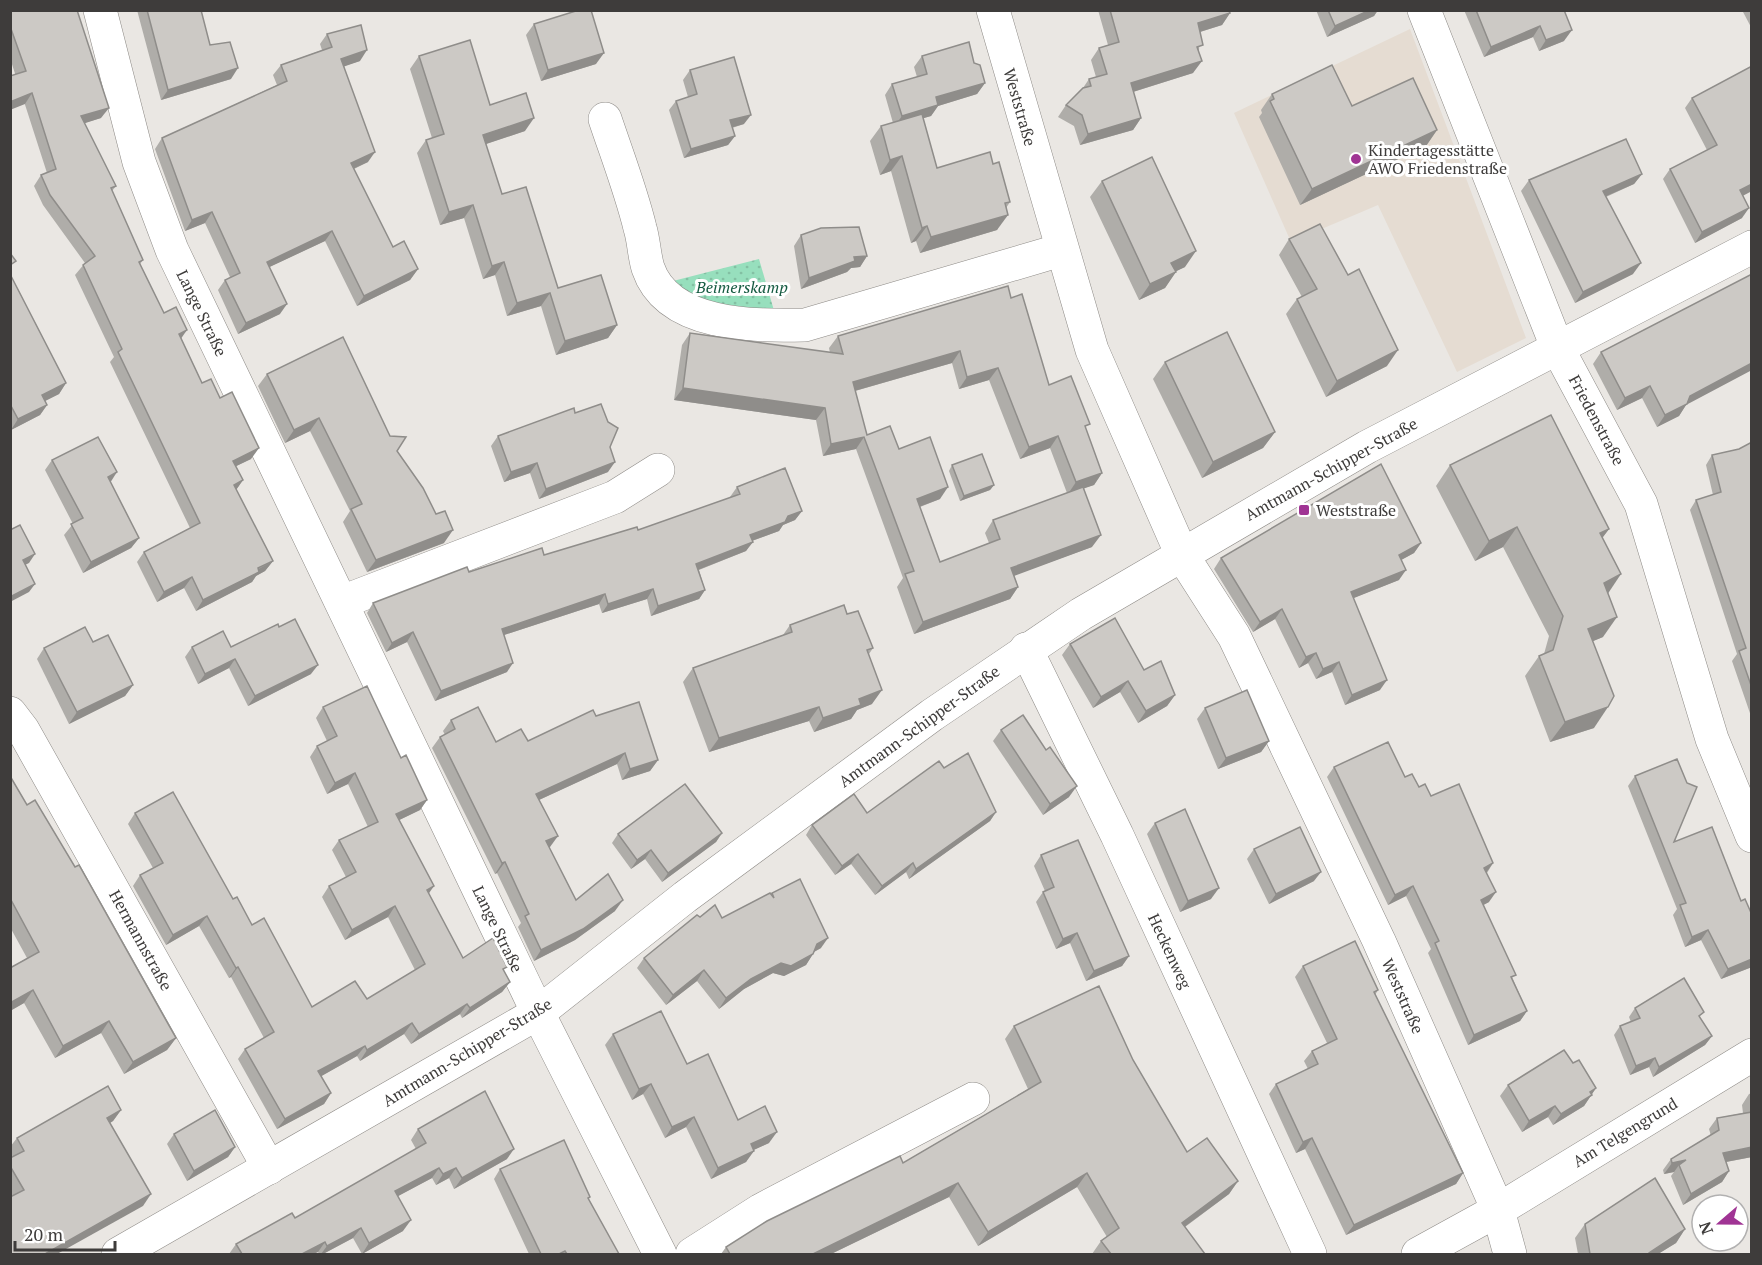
<svg xmlns="http://www.w3.org/2000/svg" width="1762" height="1265" viewBox="0 0 1762 1265" font-family="'PT Serif',serif">
<style>
.built{fill:#e5dcd2}
.park{fill:url(#park-dots)}
.lines{fill:none;stroke-linecap:round;stroke-linejoin:round}
.minor-casing{stroke:#8e8b87;stroke-width:34}
.minor{stroke:#fff;stroke-width:33}
.wall{fill:#afada9;fill-rule:evenodd}
.shaded-wall{fill:#8f8d8a}
.building{fill:#ccc9c5;stroke:#8f8d8a;stroke-width:1.5}
.poi-dot{fill:#a03494;stroke:#fff;stroke-width:2}
.labels{text-anchor:middle;dominant-baseline:central;stroke-width:6;stroke-linejoin:round;paint-order:stroke}
.street-label{font-size:16px;fill:#3e3c3b;stroke:#fff}
.poi-label{font-size:16px;fill:#3e3c3b;stroke:#fff;text-anchor:start}
.park-label{font-size:16px;font-style:italic;fill:#145a40;stroke:#fff}
</style>
<defs>
<pattern id="park-dots" width="8" height="8" patternUnits="userSpaceOnUse" patternTransform="scale(1.5)"><rect width="8" height="8" fill="#97dfbd"/><path d="M2 2h.1M6 6h.1" fill="none" stroke="#83c0a3" stroke-width="1.8" stroke-linecap="round"/></pattern>
</defs>
<rect width="100%" height="100%" fill="#eae7e3"/>
<path class="built" d="M1410 29 1526 338 1457 372 1378 205 1291 242 1234 113Z"/>
<path class="park" d="M759 259 775 314C743 311 691 313 673 281Z"/>
<g class="lines">
<g class="minor-casing">
<g id="minor">
<path d="M100 10 139 162 172 250 538 1013 660 1254"/>
<path d="M993 10 1092 350 1182 555 1234 636 1379 941 1498 1210 1510 1254"/>
<path d="M1424 10 1557 347 1641 504 1712 739 1752 836"/>
<path d="M605 119C617 155 631 191 640 228 644 241 644 255 648 268 668 327 754 326 805 325L1061 250"/>
<path d="M342 602 615 497 658 470"/>
<path d="M1026 649 1117 835 1310 1254"/>
<path d="M10 713 23 730 269 1168"/>
<path d="M118 1254 538 1013 685 897 932 715 1081 614 1367 447 1752 247"/>
<path d="M692 1254 761 1210 973 1099"/>
<path d="M1418 1254 1498 1210 1752 1055"/>
</g>
</g>
<use href="#minor" class="minor"/>
</g>
<g class="wall">
<path d="M10 10 101 118 84 123 116 186 112 191 143 260 140 264 164 313 181 338 202 383 251 459 236 466 243 480 236 490 273 561 265 571 256 576 252 582 196 611 184 588 157 602 137 562 144 552 190 528 110 362 114 357 75 275 85 263 43 205 34 186 41 175 47 173 10 58Z"/>
<path d="M137 10H201L210 45 231 79 161 100Z"/>
<path d="M1098 10H1229L1230 13 1222 25 1200 32 1199 51 1193 73 1133 92 1141 118 1133 130 1080 145 1074 126 1058 117 1066 105 1081 91 1089 79 1096 77 1091 60 1099 48 1108 45Z"/>
<path d="M1316 10H1378L1374 16 1327 37Z"/>
<path d="M1464 10H1564V41L1539 51 1533 37 1484 57Z"/>
<path d="M1742 10H1752V29Z"/>
<path d="M534 24 596 64 541 81 526 35Z"/>
<path d="M327 34 360 61 344 66 368 162 354 169 393 247 418 269 410 280 357 306 325 241 269 267 280 314 238 334 218 290 225 280 230 277 205 223 185 231 155 149 162 138 277 85 273 75 281 65 322 50 320 44Z"/>
<path d="M419 56 490 105 525 131 486 144 502 194 558 288 617 325 608 338 556 355 541 306 507 316 495 275 483 279 464 218 440 225 417 153 426 140 432 138 410 69Z"/>
<path d="M922 56 974 63 985 83 977 94 938 106 931 116 923 118 937 168 993 164 1010 202 1006 208 997 230 920 253 916 241 911 243 891 171 880 175 870 141 881 126 893 123 885 95 892 84 917 77 914 67Z"/>
<path d="M690 70 744 124 732 128 735 136 728 145 684 158 669 110 676 101 688 97 683 80Z"/>
<path d="M1272 94 1352 106 1437 130 1426 146 1300 205 1259 117 1262 113 1261 110Z"/>
<path d="M1692 98 1743 195 1742 218 1695 243 1663 179 1670 169 1707 150 1685 108Z"/>
<path d="M1642 174 1634 184 1606 197 1633 274 1575 303 1521 191 1529 180Z"/>
<path d="M1102 181 1185 267 1176 271 1165 288 1139 300 1090 197Z"/>
<path d="M801 235 867 256 860 267 851 268 847 272 801 289 794 246Z"/>
<path d="M1289 239 1387 366 1326 397 1286 314 1297 299 1302 297 1279 255Z"/>
<path d="M10 274 66 383 59 394 45 401 47 405 40 415 11 430Z"/>
<path d="M1011 298 1049 385 1086 429 1102 473 1094 485 1084 488 1092 547 1014 575 1018 587 1010 599 914 634 897 587 903 578 856 449 823 456 816 420 674 400 682 345 690 333 830 353 829 348 838 336ZM952 363 959 389 989 380 1020 459 1050 448 1067 493 993 520 985 533 989 543 940 562 920 507 940 499 899 449 867 435 855 391Z"/>
<path d="M1601 352 1686 405 1679 416 1657 427 1642 398 1617 410 1593 364Z"/>
<path d="M1165 362 1275 432 1263 448 1202 478 1153 379Z"/>
<path d="M267 374 397 451 444 543 367 572 343 522 350 511 310 431 285 443 258 386Z"/>
<path d="M575 413 610 447 608 472 539 499 530 473 504 482 491 446 498 436Z"/>
<path d="M1752 442V719L1732 661 1737 654 1690 510 1696 500 1713 495 1706 465 1712 455 1739 449Z"/>
<path d="M52 460 110 483 139 538 131 548 83 573 64 535 73 524 45 470Z"/>
<path d="M952 465 994 485 990 490 960 501 949 471Z"/>
<path d="M1450 465 1609 529 1602 538 1608 593 1603 637 1593 641 1594 728 1550 742 1525 676 1539 656 1544 654 1549 636 1503 547 1475 561 1436 486Z"/>
<path d="M737 487 802 511 795 520 783 525 779 531 752 541 746 551 699 570 705 590 699 599 651 616 647 599 602 613 599 604 504 635 507 672 435 701 407 642 386 652 367 613 373 603 469 572 544 555 638 530 731 498 730 497Z"/>
<path d="M1421 543 1414 553 1401 560 1399 580 1353 598 1380 690 1345 705 1332 672 1316 679 1308 663 1299 668 1275 619 1253 632 1214 569 1221 558Z"/>
<path d="M847 614 873 648 869 654 872 704 857 710 851 719 814 732 809 721 709 752 683 682 693 668 783 635 790 625Z"/>
<path d="M93 642 133 685 125 696 69 724 37 659 44 648Z"/>
<path d="M1070 644 1144 670 1175 695 1167 706 1138 723 1120 692 1093 708 1062 655Z"/>
<path d="M192 647H231L311 674 248 706 229 668 198 684 185 657Z"/>
<path d="M323 707 401 758 427 800 420 810 399 820 429 894 463 958 504 971 510 982 502 992 462 1018 460 1014 411 1044 404 1034 360 1061 357 1056 321 1076 331 1093 324 1104 277 1129 238 1059 245 1049 264 1038 231 977 229 978 199 926 166 945 133 886 140 875 153 868 128 824 135 813 233 899 312 1007 367 999 415 970 388 917 345 940 322 897 329 886 346 877 332 850 339 840 368 827 348 784 327 794 310 757 317 746 327 741 316 718Z"/>
<path d="M1205 708 1269 741 1261 752 1218 769 1197 719Z"/>
<path d="M596 716 658 760 650 771 622 780 617 764 539 800 549 847 576 900 615 911 575 940 534 961 518 927 521 923 497 873 495 874 432 748 440 737 445 735 443 731 451 720 496 742 528 741Z"/>
<path d="M1001 730 1046 750 1069 797 1043 815 993 741Z"/>
<path d="M1334 767 1405 777 1431 796 1493 863 1487 873 1489 902 1483 905 1513 979 1527 1011 1520 1021 1468 1045 1428 953 1431 949 1406 896 1388 905 1327 777Z"/>
<path d="M944 768 996 812 990 821 909 879 906 872 875 895 851 864 835 875 806 835 812 825 867 813Z"/>
<path d="M10 776 27 805 75 867 176 1038 167 1050 124 1074 101 1033 55 1058 24 1003 10 1011V968L27 958 10 927Z"/>
<path d="M1635 776 1674 842 1752 967 1721 979 1701 940 1685 947 1673 915 1677 909 1628 786Z"/>
<path d="M1155 823 1211 899 1180 912 1147 834Z"/>
<path d="M722 833 716 842 662 882 645 859 631 869 612 843 618 834Z"/>
<path d="M1254 849 1314 881 1269 904 1247 859Z"/>
<path d="M1041 855 1129 956 1122 966 1086 981 1070 943 1056 949 1036 902 1043 892 1045 891 1034 866Z"/>
<path d="M772 893 821 948 814 952 806 965 784 976 773 973 744 989 719 1009 697 981 666 1005 637 968 644 958 700 917 722 918 771 895Z"/>
<path d="M1303 966 1378 990 1375 995 1463 1173 1456 1184 1346 1235 1305 1149 1296 1153 1269 1094 1276 1084 1308 1069 1304 1061 1312 1051 1327 1043 1295 977Z"/>
<path d="M1635 1008 1700 1018 1712 1036 1705 1045 1653 1077 1649 1067 1630 1075 1614 1035 1620 1026 1631 1022 1629 1017Z"/>
<path d="M1014 1026 1133 1060 1187 1152 1238 1181 1229 1194 1185 1227 1205 1254H1092L1101 1241 1107 1237 1077 1187 978 1246 949 1197 831 1254H721L726 1247 903 1163 1028 1089 1005 1039Z"/>
<path d="M613 1034 687 1064 738 1120 769 1143 753 1150 746 1162 711 1179 686 1127 665 1138 643 1094 632 1100 605 1045Z"/>
<path d="M1573 1063 1596 1088 1584 1106 1553 1125 1548 1117 1522 1132 1500 1096 1508 1085Z"/>
<path d="M1752 1093V1157L1726 1162 1729 1171 1722 1182 1683 1205 1671 1176 1674 1172 1664 1174 1663 1170 1671 1159 1711 1136 1709 1129 1717 1118 1743 1113 1742 1105 1749 1094Z"/>
<path d="M121 1110 113 1121 110 1123 143 1206 13 1196 10 1192V1158L13 1157 10 1152V1147L17 1138Z"/>
<path d="M418 1129 507 1159 454 1189 449 1178 436 1185 432 1178 398 1196 403 1231 362 1254 353 1238 323 1254H319L318 1252 313 1254H229L236 1244 295 1218 416 1149 411 1140Z"/>
<path d="M174 1134 235 1147 228 1157 187 1181 167 1144Z"/>
<path d="M500 1169 590 1197 588 1200 619 1254H529L494 1179Z"/>
<path d="M1585 1224 1685 1229 1676 1243 1658 1254H1578L1575 1238Z"/>
</g>
<g class="shaded-wall">
<path d="M1370 10H1378L1374 16 1327 37 1335 26Z"/>
<path d="M1230 13 1222 25 1190 35 1198 23Z"/>
<path d="M1540 26 1533 37 1484 57 1491 47Z"/>
<path d="M1572 30 1564 41 1539 51 1546 40Z"/>
<path d="M367 50 360 61 334 70 341 59Z"/>
<path d="M604 53 596 64 541 81 548 70Z"/>
<path d="M1202 61 1193 73 1123 95 1131 83Z"/>
<path d="M238 68 231 79 161 100 168 90Z"/>
<path d="M985 83 977 94 938 106 931 116 894 127 902 116 936 97Z"/>
<path d="M32 93 25 104 10 110V102Z"/>
<path d="M109 108 101 118 73 127 81 116Z"/>
<path d="M751 115 744 124 723 130 730 120Z"/>
<path d="M534 118 525 131 474 148 483 135Z"/>
<path d="M1141 118 1133 130 1080 145 1088 134Z"/>
<path d="M1437 130 1426 146 1300 205 1312 189Z"/>
<path d="M735 136 728 145 684 158 691 149Z"/>
<path d="M375 152 368 162 344 173 351 163Z"/>
<path d="M902 156 891 171 880 175 890 160Z"/>
<path d="M1642 174 1634 184 1595 201 1603 191Z"/>
<path d="M1752 184V191L1733 201 1740 190Z"/>
<path d="M473 205 464 218 440 225 449 212Z"/>
<path d="M1749 208 1742 218 1695 243 1702 232Z"/>
<path d="M212 212 205 223 185 231 192 220Z"/>
<path d="M1008 215 997 230 920 253 931 237Z"/>
<path d="M927 226 916 241 911 243 922 228Z"/>
<path d="M332 231 325 241 259 272 267 262Z"/>
<path d="M1196 251 1185 267 1160 279 1171 263Z"/>
<path d="M867 256 860 267 851 268 847 272 801 289 809 278 854 257Z"/>
<path d="M504 262 495 275 483 279 492 266Z"/>
<path d="M1641 263 1633 274 1575 303 1583 292Z"/>
<path d="M418 269 410 280 357 306 364 296Z"/>
<path d="M1176 272 1165 288 1139 300 1150 284Z"/>
<path d="M550 293 541 306 507 316 517 303Z"/>
<path d="M287 304 280 314 238 334 246 323Z"/>
<path d="M617 325 608 338 556 355 565 341Z"/>
<path d="M187 330 180 340 179 334Z"/>
<path d="M1398 350 1387 366 1326 397 1337 381Z"/>
<path d="M960 351 952 363 844 394 853 382Z"/>
<path d="M1752 363V370L1686 405 1679 416 1657 427 1665 415 1690 396Z"/>
<path d="M998 368 989 380 959 389 967 377Z"/>
<path d="M66 383 59 394 35 406 42 395Z"/>
<path d="M1650 386 1642 398 1617 410 1625 398Z"/>
<path d="M683 388 825 408 816 420 674 400Z"/>
<path d="M47 405 40 415 11 430 18 419Z"/>
<path d="M319 418 310 431 285 443 294 430Z"/>
<path d="M1275 432 1263 448 1202 478 1213 462Z"/>
<path d="M1058 436 1050 448 1020 459 1029 447Z"/>
<path d="M864 437 856 449 823 456 831 444Z"/>
<path d="M259 448 251 459 226 471 233 461Z"/>
<path d="M615 462 608 472 539 499 546 489Z"/>
<path d="M537 463 530 473 504 482 511 472Z"/>
<path d="M117 472 110 483 108 477Z"/>
<path d="M1102 473 1094 485 1068 494 1076 482Z"/>
<path d="M243 480 236 490 234 485Z"/>
<path d="M994 485 990 490 960 501 964 496Z"/>
<path d="M948 487 940 499 908 511 917 499Z"/>
<path d="M802 511 795 520 783 525 779 531 743 544 750 535 788 516Z"/>
<path d="M1517 527 1503 547 1475 561 1489 541Z"/>
<path d="M1609 529 1594 549 1600 533Z"/>
<path d="M453 530 444 543 367 572 376 560Z"/>
<path d="M1101 535 1092 547 1003 580 1011 568Z"/>
<path d="M139 538 131 548 83 573 91 562Z"/>
<path d="M753 542 746 551 690 573 696 564Z"/>
<path d="M1421 543 1414 553 1392 565 1399 555Z"/>
<path d="M35 554 29 563 17 569 23 560Z"/>
<path d="M273 561 265 571 256 576 252 582 196 611 203 600Z"/>
<path d="M1406 570 1399 580 1344 602 1351 592Z"/>
<path d="M1621 574 1607 595 1604 583Z"/>
<path d="M192 577 184 588 157 602 164 592Z"/>
<path d="M35 584 29 592 10 602V597Z"/>
<path d="M1018 587 1010 599 914 634 923 622Z"/>
<path d="M653 589 647 599 602 613 608 604Z"/>
<path d="M705 590 699 599 651 616 658 606Z"/>
<path d="M605 594 599 604 495 638 502 629Z"/>
<path d="M1282 609 1275 619 1253 632 1260 622Z"/>
<path d="M1617 617 1603 637 1574 649 1588 629Z"/>
<path d="M413 632 407 642 386 652 392 643Z"/>
<path d="M1316 653 1308 663 1299 668 1306 657Z"/>
<path d="M235 659 229 668 198 684 205 674Z"/>
<path d="M1339 662 1332 672 1316 679 1323 669Z"/>
<path d="M513 663 507 672 435 701 441 691Z"/>
<path d="M318 665 311 674 248 706 255 696Z"/>
<path d="M1387 680 1380 690 1345 705 1352 695Z"/>
<path d="M1128 681 1120 692 1093 708 1101 697Z"/>
<path d="M133 685 125 696 69 724 77 712Z"/>
<path d="M882 690 872 704 857 710 851 719 814 732 823 718 859 699Z"/>
<path d="M1175 695 1167 706 1138 723 1146 711Z"/>
<path d="M819 707 809 721 709 752 719 738Z"/>
<path d="M1608 707 1594 728 1550 742 1565 722Z"/>
<path d="M1269 741 1261 752 1218 769 1226 758Z"/>
<path d="M625 753 617 764 528 805 536 794Z"/>
<path d="M658 760 650 771 622 780 630 769Z"/>
<path d="M355 773 348 784 327 794 335 783Z"/>
<path d="M1077 786 1069 797 1043 815 1050 804Z"/>
<path d="M427 800 420 810 389 825 396 814Z"/>
<path d="M996 812 990 821 909 879 916 869Z"/>
<path d="M722 833 716 842 662 882 668 873Z"/>
<path d="M558 836 550 847 539 852 546 841Z"/>
<path d="M651 850 645 859 631 869 637 860Z"/>
<path d="M858 854 851 864 835 875 842 866Z"/>
<path d="M505 862 497 873 495 874 502 863Z"/>
<path d="M913 863 906 872 875 895 882 886Z"/>
<path d="M1493 863 1486 873 1484 868Z"/>
<path d="M1321 872 1314 881 1269 904 1276 894Z"/>
<path d="M434 886 427 896V890Z"/>
<path d="M1413 886 1406 896 1388 905 1395 895Z"/>
<path d="M1219 888 1211 899 1180 912 1188 901Z"/>
<path d="M1496 892 1489 902 1474 910 1481 900Z"/>
<path d="M623 900 615 911 575 940 534 961 541 950Z"/>
<path d="M395 906 388 917 345 940 352 930Z"/>
<path d="M207 916 199 926 166 945 173 935Z"/>
<path d="M1708 930 1701 940 1685 947 1692 937Z"/>
<path d="M1077 933 1070 943 1056 949 1063 939Z"/>
<path d="M828 938 821 948 810 954 817 944Z"/>
<path d="M813 954 806 965 784 976 773 973 744 989 719 1009 726 998 751 979 781 963Z"/>
<path d="M1129 956 1122 966 1086 981 1094 971Z"/>
<path d="M1752 959V967L1721 979 1728 969Z"/>
<path d="M238 967 231 977 229 978 236 968Z"/>
<path d="M704 970 697 981 666 1005 673 995Z"/>
<path d="M510 982 502 992 462 1018 470 1008Z"/>
<path d="M33 990 24 1003 10 1011V1003Z"/>
<path d="M467 1004 460 1014 411 1044 419 1034Z"/>
<path d="M1527 1011 1520 1021 1468 1045 1474 1035Z"/>
<path d="M109 1021 101 1033 55 1058 63 1046Z"/>
<path d="M412 1023 404 1034 360 1061 367 1050Z"/>
<path d="M1712 1036 1705 1045 1653 1077 1659 1067Z"/>
<path d="M176 1038 167 1050 124 1074 133 1062Z"/>
<path d="M365 1046 357 1056 311 1082 318 1071Z"/>
<path d="M1655 1058 1649 1067 1630 1075 1636 1066Z"/>
<path d="M651 1084 643 1094 632 1100 639 1089Z"/>
<path d="M1596 1088 1584 1106 1553 1125 1561 1114Z"/>
<path d="M331 1093 324 1104 277 1129 285 1119Z"/>
<path d="M1555 1106 1548 1117 1522 1132 1529 1121Z"/>
<path d="M121 1110 113 1121 100 1129 107 1118Z"/>
<path d="M694 1117 686 1127 665 1138 672 1127Z"/>
<path d="M777 1132 769 1143 743 1155 751 1144Z"/>
<path d="M1312 1138 1305 1149 1296 1153 1303 1142Z"/>
<path d="M235 1147 228 1157 187 1181 194 1171Z"/>
<path d="M1752 1147V1157L1715 1164 1723 1153Z"/>
<path d="M514 1149 507 1159 454 1189 462 1178Z"/>
<path d="M754 1151 746 1162 711 1179 718 1168Z"/>
<path d="M1686 1160 1679 1165 1674 1172 1664 1174 1672 1163Z"/>
<path d="M439 1168 432 1178 387 1202 395 1191Z"/>
<path d="M456 1168 449 1178 436 1185 443 1174Z"/>
<path d="M1729 1171 1722 1182 1683 1205 1691 1194Z"/>
<path d="M1087 1173 1077 1187 978 1246 988 1232Z"/>
<path d="M1463 1173 1456 1184 1346 1235 1354 1225Z"/>
<path d="M1238 1181 1229 1194 1172 1236 1182 1223Z"/>
<path d="M958 1183 949 1197 831 1254H813Z"/>
<path d="M151 1194 143 1206 57 1254H45Z"/>
<path d="M411 1220 403 1231 362 1254 369 1243Z"/>
<path d="M361 1228 353 1238 323 1254H321L327 1246Z"/>
<path d="M1685 1229 1676 1243 1658 1254H1648L1649 1253Z"/>
<path d="M325 1242 318 1252 313 1254H302Z"/>
</g>
<g class="building">
<path d="M10 10H77L109 108 81 116 116 186 111 188 143 260 139 262 164 313 176 307 187 330 179 334 202 383 211 379 220 398 232 392 259 448 233 461 243 480 234 485 273 561 258 568 259 572 203 600 192 577 164 592 144 552 200 523 118 352 122 349 83 265 95 256 50 195 41 175 56 169 32 93 10 102V76L26 71 10 26Z"/>
<path d="M147 10H201L210 45 230 42 238 68 168 90Z"/>
<path d="M579 10H591L604 53 548 70 534 24Z"/>
<path d="M1110 10H1229L1230 13 1198 23 1203 45 1197 47 1202 61 1131 83 1141 118 1088 134 1082 115 1066 105 1083 88 1091 86 1089 79 1107 74 1099 48 1119 42Z"/>
<path d="M1328 10H1370L1335 26Z"/>
<path d="M1476 10H1564L1572 30 1546 40 1540 26 1491 47Z"/>
<path d="M361 25 367 50 341 59 375 152 351 163 393 247 404 241 418 269 364 296 332 231 267 262 287 304 246 323 225 280 240 273 212 212 192 220 162 138 287 81 281 65 332 47 327 34Z"/>
<path d="M470 40 490 105 526 93 534 118 483 135 502 194 526 187 558 288 601 275 617 325 565 341 550 293 517 303 504 262 492 266 473 205 449 212 426 140 444 134 419 56Z"/>
<path d="M969 42 974 63 980 65 985 83 936 97 938 105 902 116 892 84 927 74 922 56Z"/>
<path d="M734 57 751 115 730 120 735 136 691 149 676 101 697 94 690 70Z"/>
<path d="M1332 65 1352 106 1413 78 1437 130 1312 189 1270 101 1274 99 1272 94Z"/>
<path d="M1752 66V184L1740 190 1749 208 1702 232 1670 169 1717 145 1692 98Z"/>
<path d="M922 114 937 168 990 152 993 164 999 162 1010 202 1005 203 1008 215 931 237 927 226 922 228 902 156 890 160 881 126Z"/>
<path d="M1626 139 1642 174 1603 191 1641 263 1583 292 1529 180Z"/>
<path d="M1152 157 1196 251 1171 263 1176 272 1150 284 1102 181Z"/>
<path d="M1320 224 1348 275 1359 269 1398 350 1337 381 1297 299 1317 289 1289 239Z"/>
<path d="M859 227 867 256 854 257 855 261 809 278 801 235 821 228Z"/>
<path d="M10 253 16 261 10 265Z"/>
<path d="M10 274 66 383 42 395 47 405 18 419 10 404Z"/>
<path d="M1752 274V363L1690 396 1687 404 1665 415 1650 386 1625 398 1601 352Z"/>
<path d="M1008 286 1011 298 1022 294 1049 385 1071 376 1090 424 1085 426 1102 473 1076 482 1058 436 1029 447 998 368 967 377 960 351 853 382 867 435 890 426 899 449 930 437 948 487 917 499 940 562 1000 539 993 520 1083 487 1101 535 1011 568 1018 587 923 622 905 574 914 571 864 437 831 444 825 408 683 388 690 333 843 354 838 336Z"/>
<path d="M1227 332 1275 432 1213 462 1165 362Z"/>
<path d="M343 337 390 436 406 437 397 451 423 488 436 514 445 511 453 530 376 560 351 509 362 504 319 418 294 430 267 374Z"/>
<path d="M601 404 608 422 618 428 610 447 615 462 546 489 537 463 511 472 498 436 574 408 575 413Z"/>
<path d="M1551 415 1609 529 1600 533 1621 574 1604 583 1617 617 1588 629 1614 696 1608 707 1565 722 1539 656 1553 650 1563 616 1517 527 1489 541 1450 465Z"/>
<path d="M98 437 117 472 108 477 139 538 91 562 71 524 83 518 52 460Z"/>
<path d="M1752 442V688L1739 651 1746 648 1696 500 1721 492 1712 455 1739 449Z"/>
<path d="M982 454 994 485 964 496 952 465Z"/>
<path d="M1381 464 1421 543 1399 555 1406 570 1351 592 1387 680 1352 695 1339 662 1323 669 1316 653 1306 657 1282 609 1260 622 1221 558Z"/>
<path d="M785 468 802 511 788 516 785 522 750 535 753 542 696 564 705 590 658 606 653 589 608 604 605 594 502 629 513 663 441 691 413 632 392 643 373 603 467 567 469 572 542 548 544 555 637 527 638 530 740 494 737 487Z"/>
<path d="M20 525 35 554 23 560 35 584 10 597V530Z"/>
<path d="M844 605 847 614 858 611 873 648 867 650 882 690 859 699 861 705 823 718 819 707 719 738 693 668 792 632 790 625Z"/>
<path d="M1115 618 1144 670 1161 661 1175 695 1146 711 1128 681 1101 697 1070 644Z"/>
<path d="M295 619 318 665 255 696 235 659 205 674 192 647 223 631 231 647 278 624 279 627Z"/>
<path d="M85 627 93 642 108 635 133 685 77 712 44 648Z"/>
<path d="M367 686 401 758 406 755 427 800 396 814 434 886 427 890 463 958 493 938 507 967 503 969 510 982 470 1008 467 1004 419 1034 412 1023 367 1050 365 1046 318 1071 331 1093 285 1119 245 1049 274 1032 238 967 236 968 207 916 173 935 140 875 163 863 135 813 173 792 233 899 237 897 252 925 264 918 312 1007 355 981 367 999 425 964 395 906 352 930 329 886 356 872 339 840 378 822 355 773 335 783 317 746 337 736 323 707Z"/>
<path d="M1247 690 1269 741 1226 758 1205 708Z"/>
<path d="M639 702 658 760 630 769 625 753 536 794 558 836 546 841 576 900 608 874 623 900 583 929 541 950 525 916 529 914 505 862 502 863 440 737 455 729 451 720 478 707 496 742 521 729 528 741 593 710 596 716Z"/>
<path d="M1023 715 1046 750 1050 747 1077 786 1050 804 1001 730Z"/>
<path d="M1388 742 1405 777 1412 774 1419 787 1425 784 1431 796 1459 784 1493 863 1484 868 1496 892 1481 900 1516 975 1511 977 1527 1011 1474 1035 1435 943 1439 941 1413 886 1395 895 1334 767Z"/>
<path d="M968 753 996 812 916 869 913 863 882 886 858 854 842 866 812 825 854 794 867 813 939 761 944 768Z"/>
<path d="M1677 759 1687 783 1697 787 1674 842 1712 827 1741 901 1745 899 1752 915V959L1728 969 1708 930 1692 937 1680 905 1686 903 1635 776Z"/>
<path d="M10 776 27 805 35 800 75 867 79 865 176 1038 133 1062 109 1021 63 1046 33 990 10 1003V968L39 952 10 898Z"/>
<path d="M685 784 722 833 668 873 651 850 637 860 618 834Z"/>
<path d="M1185 809 1219 888 1188 901 1155 823Z"/>
<path d="M1300 827 1321 872 1276 894 1254 849Z"/>
<path d="M1078 840 1129 956 1094 971 1077 933 1063 939 1043 892 1054 887 1041 855Z"/>
<path d="M800 879 828 938 817 944 813 954 791 966 781 963 751 979 726 998 704 970 673 995 644 958 697 915 700 917 715 905 722 918 770 893 774 898 772 893Z"/>
<path d="M1355 941 1378 990 1374 992 1463 1173 1354 1225 1312 1138 1303 1142 1276 1084 1318 1064 1312 1051 1337 1039 1303 966Z"/>
<path d="M1684 978 1704 1012 1699 1016 1712 1036 1659 1067 1655 1058 1636 1066 1620 1026 1640 1018 1635 1008Z"/>
<path d="M1099 986 1133 1060 1187 1152 1207 1138 1238 1181 1182 1223 1205 1254H1111L1101 1241 1119 1228 1087 1173 988 1232 958 1183 813 1254H730L726 1247 767 1221 900 1156 903 1163 1041 1082 1014 1026Z"/>
<path d="M661 1011 687 1064 708 1054 738 1120 765 1106 777 1132 751 1144 754 1151 718 1168 694 1117 672 1127 651 1084 639 1089 613 1034Z"/>
<path d="M1564 1050 1573 1063 1579 1060 1596 1088 1590 1092 1592 1095 1561 1114 1555 1106 1529 1121 1508 1085Z"/>
<path d="M108 1086 121 1110 107 1118 151 1194 45 1254H10V1197L24 1190 10 1166V1158L24 1151 17 1138Z"/>
<path d="M485 1091 514 1149 462 1178 456 1168 443 1174 439 1168 395 1191 411 1220 369 1243 361 1228 327 1246 325 1242 302 1254H242L236 1244 292 1213 295 1218 426 1143 418 1129Z"/>
<path d="M215 1110 235 1147 194 1171 174 1134Z"/>
<path d="M1752 1112V1147L1723 1153 1729 1171 1691 1194 1679 1165 1686 1160 1672 1163 1671 1159 1719 1130 1717 1118Z"/>
<path d="M564 1140 590 1197 588 1198 619 1254H567L565 1251 559 1254H541L500 1169Z"/>
<path d="M1655 1178 1685 1229 1649 1253V1254H1590L1585 1224Z"/>
</g>
<g class="poi-dot">
<circle cx="1356" cy="159" r="6"/>
<rect x="1298" y="504" width="12" height="12" rx="3"/>
</g>
<g class="labels">
<g class="street-label">
<text transform="translate(1020 107) rotate(74)">Weststraße</text>
<text transform="translate(202 313) rotate(64)">Lange Straße</text>
<text transform="translate(1597 420) rotate(62)">Friedenstraße</text>
<text transform="translate(1331 469) rotate(-29)">Amtmann-Schipper-Straße</text>
<text transform="translate(919 726) rotate(-36)">Amtmann-Schipper-Straße</text>
<text transform="translate(498 929) rotate(64)">Lange Straße</text>
<text transform="translate(141 940) rotate(61)">Hermannstraße</text>
<text transform="translate(1170 951) rotate(65)">Heckenweg</text>
<text transform="translate(1403 996) rotate(66)">Weststraße</text>
<text transform="translate(467 1052) rotate(-31)">Amtmann-Schipper-Straße</text>
<text transform="translate(1625 1132) rotate(-31)">Am Telgengrund</text>
</g>
<g class="poi-label">
<text x="1368" y="150">Kindertagesstätte<tspan x="1368" dy="18">AWO Friedenstraße</tspan></text>
<text x="1316" y="510">Weststraße</text>
</g>
<g class="park-label">
<text x="742" y="287">Beimerskamp</text>
</g>
</g>
<rect width="1762" height="1265" fill="none" stroke="#3e3c3b" stroke-width="24"/>
<g transform="translate(1720 1223) rotate(250)"><circle r="28" fill="#ffffff" stroke="#b2b1b1" stroke-width="1.5"/>
<path d="M0-4.5L10 22L0 15L-10 22Z" fill="#a03494"/>
<text y="-9" font-size="16" font-weight="bold" text-anchor="middle" fill="#3e3c3b">N</text>
</g>
<path d="M15 1241v9h100v-9" fill="none" stroke="#3e3c3b" stroke-width="3"/>
<text x="24" y="1241" font-size="18" fill="#3e3c3b" stroke="#ffffff" stroke-width="4.5" paint-order="stroke">20 m</text>
</svg>
